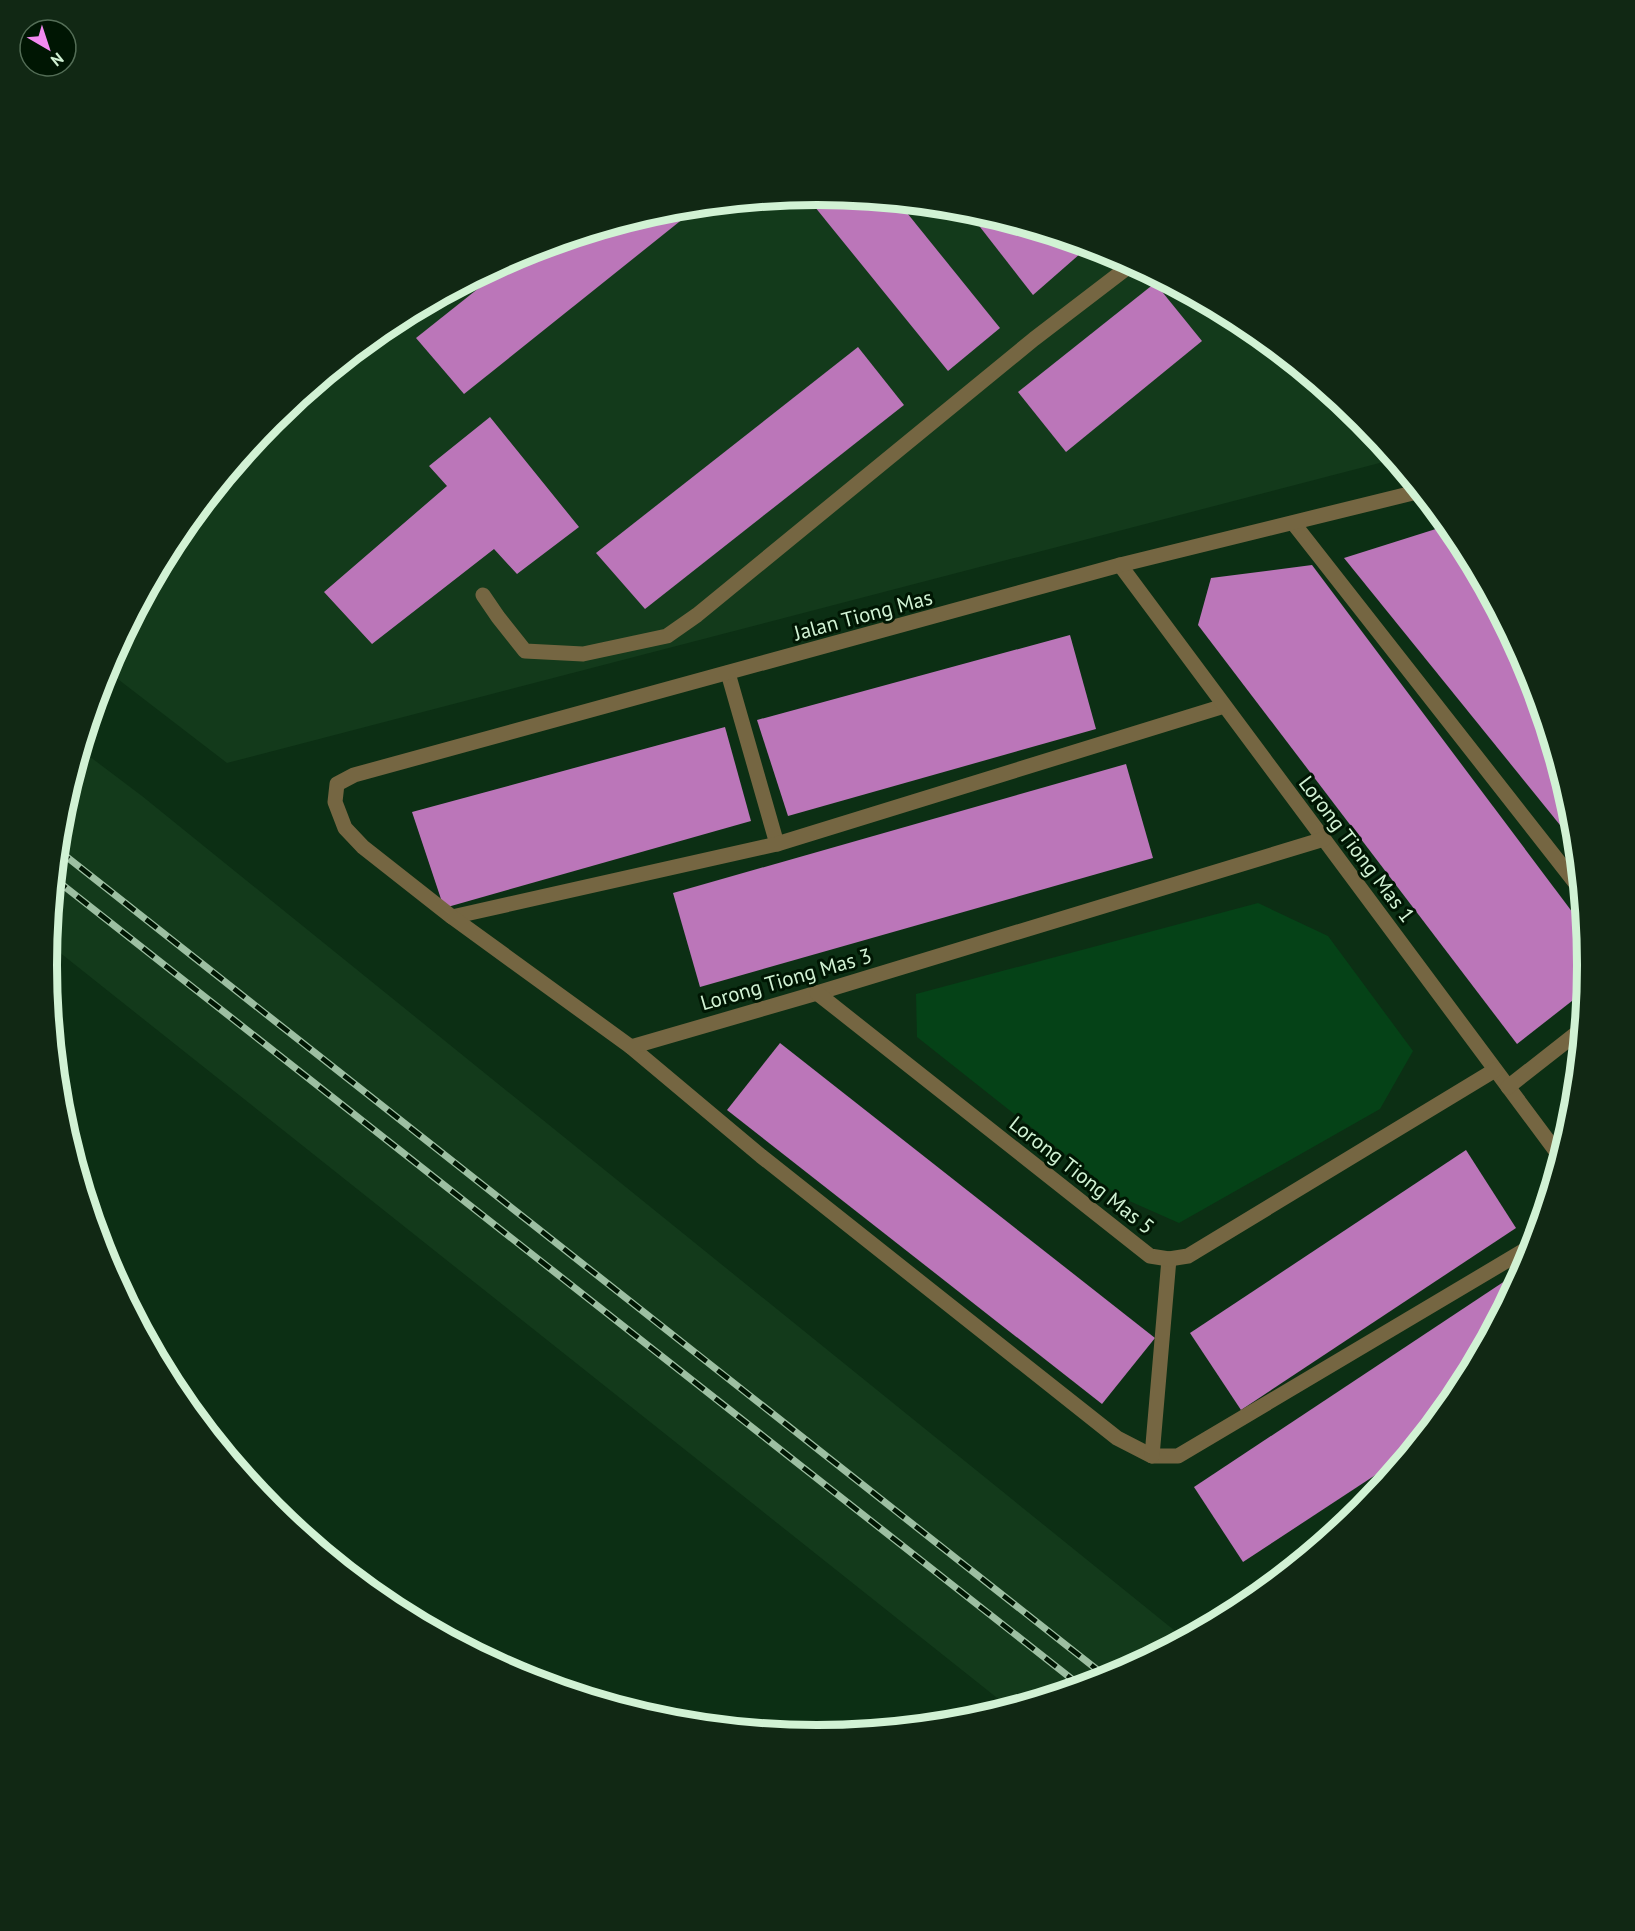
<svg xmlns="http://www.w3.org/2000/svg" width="1635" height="1931" viewBox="0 0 1635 1931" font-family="'PT Sans',sans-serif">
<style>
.built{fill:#133a1b}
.green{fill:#054217}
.building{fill:#bb76b9}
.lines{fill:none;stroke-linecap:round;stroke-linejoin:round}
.lane{stroke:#756642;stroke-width:15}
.street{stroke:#756642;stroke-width:15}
.rail-casing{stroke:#9dbfa2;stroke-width:7}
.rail{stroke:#001603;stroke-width:4.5;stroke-dasharray:14;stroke-linecap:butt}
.labels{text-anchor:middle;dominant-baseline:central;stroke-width:6;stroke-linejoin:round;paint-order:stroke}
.street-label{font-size:21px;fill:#d1f2d4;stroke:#001603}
.rim{fill:none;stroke:#d1f2d4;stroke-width:8}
</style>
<rect width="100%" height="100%" fill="#0c2f14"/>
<g class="built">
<path d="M818 195 968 209 1113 253 1246 325 1363 421 1395 459 227 763 106 670 177 537 273 420 389 324 523 253 667 209Z"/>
<path d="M81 750 142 796 1185 1639 1112 1678 1011 1709 49 944 61 815Z"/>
</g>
<path class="green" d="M1258 903 1328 936 1413 1051 1380 1109 1179 1223 1118 1196 917 1037 916 994Z"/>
<g class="building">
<path d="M818 195 899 203 1000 328 948 371 806 196Z"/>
<path d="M699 206 464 394 416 338 523 253 667 209Z"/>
<path d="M966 209H968L1089 246 1033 295Z"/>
<path d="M1155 283 1202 341 1066 452 1018 392Z"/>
<path d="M858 347 904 405 645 609 596 553Z"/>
<path d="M490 417 579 527 517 574 494 549 372 644 324 592 447 486 429 466Z"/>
<path d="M1439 528 1454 532 1459 537 1530 671 1574 815 1577 846 1344 558Z"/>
<path d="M1312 565 1585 929 1588 966 1586 990 1517 1044 1198 625 1211 578Z"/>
<path d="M1070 635 1096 729 788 816 757 720Z"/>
<path d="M725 727 751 821 444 908 412 812Z"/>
<path d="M1126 764 1153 858 700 987 673 893Z"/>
<path d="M780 1043 1155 1338 1102 1404 727 1110Z"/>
<path d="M1466 1150 1516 1228 1241 1410 1190 1333Z"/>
<path d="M1526 1267 1458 1394 1412 1451 1243 1562 1194 1487Z"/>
</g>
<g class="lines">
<g class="lane">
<path d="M1294 524 1581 890"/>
<path d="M483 595 498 617 525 651 583 654 667 636 697 615 1034 339 1132 264"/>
<path d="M728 673 777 844"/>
<path d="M452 917 777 844 1224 706"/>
<path d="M631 1047 761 1156 1117 1438 1152 1456H1178L1535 1244"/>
<path d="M1152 1456 1169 1259"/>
</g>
<g class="street">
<path d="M1120 565 1561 1158"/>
<path d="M1324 839 817 993 631 1047 452 917 363 847 345 828 335 802 337 784 354 775 1120 565 1421 491"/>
<path d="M817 993 1150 1256 1169 1259 1188 1256 1495 1070"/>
<path d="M1508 1087 1582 1029"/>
</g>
<g class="rail-casing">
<g id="rail">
<path d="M58 850 1109 1679"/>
<path d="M55 879 1082 1687"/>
</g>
</g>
<use href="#rail" class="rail"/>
</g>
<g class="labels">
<g class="street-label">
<text transform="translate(863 615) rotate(-15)">Jalan Tiong Mas</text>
<text transform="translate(1357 849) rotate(53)">Lorong Tiong Mas 1</text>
<text transform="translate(786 979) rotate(-16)">Lorong Tiong Mas 3</text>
<text transform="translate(1082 1175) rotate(38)">Lorong Tiong Mas 5</text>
</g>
</g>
<path d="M0 0H1635V1931H0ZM57 965a760 760 0 1 1 1520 0a760 760 0 1 1-1520 0Z" fill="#112814" fill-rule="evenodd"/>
<path class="rim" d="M57 965a760 760 0 1 1 1520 0a760 760 0 1 1-1520 0Z"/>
<g transform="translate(48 48) rotate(141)"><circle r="28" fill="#001603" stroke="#546e57" stroke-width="1.5"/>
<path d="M0-4.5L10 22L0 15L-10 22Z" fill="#f38af1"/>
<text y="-9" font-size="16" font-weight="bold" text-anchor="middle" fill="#d1f2d4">N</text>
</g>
</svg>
